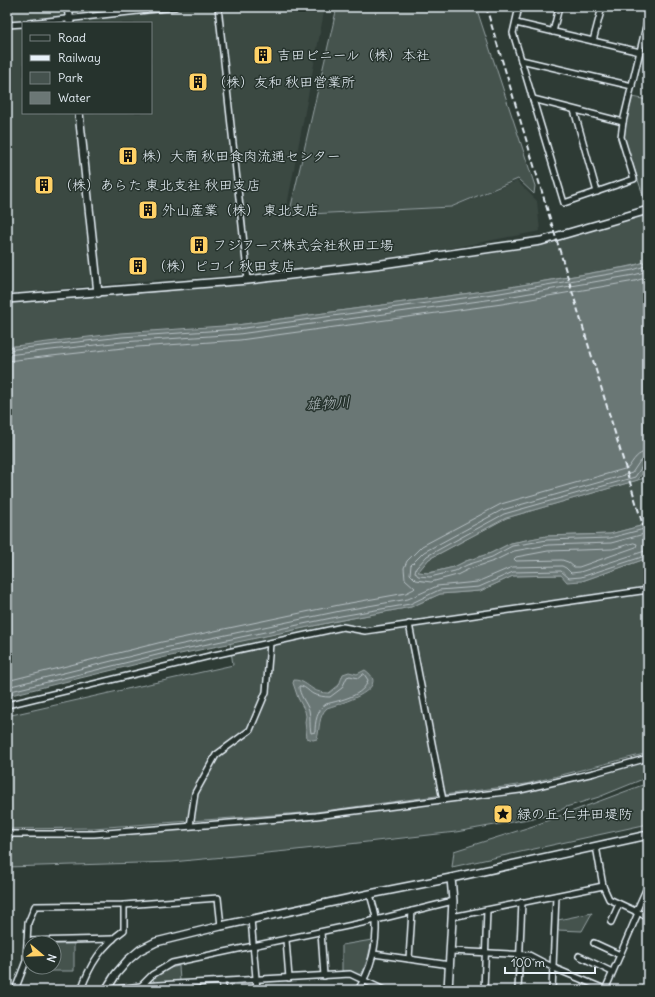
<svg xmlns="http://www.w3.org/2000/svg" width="655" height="997" viewBox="0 0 655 997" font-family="Delius,'Klee One',sans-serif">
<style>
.built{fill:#3b4843;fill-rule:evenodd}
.green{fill:#45524e;stroke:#96a2a3}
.water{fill:#6b7775;stroke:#9da8a9}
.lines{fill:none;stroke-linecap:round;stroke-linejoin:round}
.shore{stroke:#b6c0c4;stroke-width:1}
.street-casing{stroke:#e8f1f8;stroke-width:8}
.secondary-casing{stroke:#e8f1f8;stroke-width:10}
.street{stroke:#26332d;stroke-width:5}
.secondary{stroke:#26332d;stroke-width:7}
.rail{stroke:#e8f1f8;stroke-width:2;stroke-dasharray:6 3;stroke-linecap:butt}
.labels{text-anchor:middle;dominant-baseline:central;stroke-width:3;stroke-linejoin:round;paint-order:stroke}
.poi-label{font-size:14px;fill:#e8f1f8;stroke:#26332d;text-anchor:start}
.water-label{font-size:15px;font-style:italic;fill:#b0babd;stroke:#26332d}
</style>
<rect width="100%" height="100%" fill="#2e3b35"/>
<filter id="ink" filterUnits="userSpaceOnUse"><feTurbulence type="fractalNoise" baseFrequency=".025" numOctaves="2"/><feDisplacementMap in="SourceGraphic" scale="8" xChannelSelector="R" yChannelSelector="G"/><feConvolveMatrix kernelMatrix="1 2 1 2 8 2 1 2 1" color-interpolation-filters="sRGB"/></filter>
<g filter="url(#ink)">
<path class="built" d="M7 7H325L285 216 452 207 517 181 537 201 540 231 447 249 297 271 153 280 7 294ZM23 23H151V113H23Z"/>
<g class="green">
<path d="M337 7H476L535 186 534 194 518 179 451 207 289 215Z"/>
<path d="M632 97 648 100V197L644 198 623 135Z"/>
<path d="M648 214V261L631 266 499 289 237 325 7 347V303L163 291 333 274 543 243Z"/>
<path d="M648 477V524L610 534 547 536 511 543 491 553 466 561 454 567 429 573 417 572 429 559 506 518Z"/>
<path d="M648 558V753L526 784 316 812 93 828 7 829V716L233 665 230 643 342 620 411 607 440 594 480 591 513 576 561 575 582 581Z"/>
<path d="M648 761V777L599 797 566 807 557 812 545 816 456 832 287 851 172 862 7 867V836L95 835 306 820 518 792 559 784Z"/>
<path d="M648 783V824L452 867 454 851 533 826Z"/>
<path d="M592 913 582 931 557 930 558 920Z"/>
<path d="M372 940 368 958 362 973 358 975 351 971H342V945Z"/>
<path d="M54 944H74V971H44V967H54Z"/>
<path d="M179 966 180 981 155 983 152 978 170 968Z"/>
</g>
<g class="water">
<path d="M648 261V464L638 480 506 518 429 559 418 572 429 573 454 567 466 561 491 553 511 543 546 536 610 534 648 524V558L582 581 567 582 561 575 513 576 480 591 440 594 411 607 342 620 166 657 7 696V347L121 333 237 325 499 289 632 266Z"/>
<path d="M365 670C393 689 339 704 327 708 318 716 320 729 317 739L313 740 307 738 305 722 306 716 305 711 298 698 293 683 294 680C302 680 307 685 313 689 318 692 323 693 329 693L339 685 343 674 349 672 357 674Z"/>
</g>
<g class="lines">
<g class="shore">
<path d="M7 350 122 337 238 329 500 293 633 270 648 265"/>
<path d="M7 355 122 342 239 334 501 298 634 275 648 271"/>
<path d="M7 361 123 348 240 340 502 304 635 281 648 277"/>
<path d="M648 458 640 461 632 473 502 510 424 552 411 565 410 574 416 580 431 582 457 575 469 569 494 561 514 551 548 545 611 543 648 533"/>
<path d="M648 463 643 465 635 477 504 514 427 556 416 568 415 572 418 576 430 577 455 571 467 565 492 557 512 546 547 540 610 538 648 528"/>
<path d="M634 543 637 544 636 547 579 567H574L568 562 562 560 516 561 514 559 516 557 548 551 612 549Z"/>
<path d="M364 674 368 680C364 696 341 700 326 704 317 710 315 722 315 732L311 733C309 725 311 718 309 710 306 702 299 695 299 686 305 686 308 691 313 694 319 696 324 697 330 697L342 688 347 677 350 676 358 678Z"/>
<path d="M7 681 162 642 339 605 406 593 414 589 415 588 405 579 404 568 407 561 422 546 501 504 628 468C634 460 637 452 648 452"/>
<path d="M7 687 164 648 340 611 408 599 437 586 477 582 512 567 562 566 566 568 571 573 580 572 648 550"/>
<path d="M7 692 165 653 341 616 410 604 439 590 479 587 513 572 561 571 569 578 581 577 648 555"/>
</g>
<g class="street-casing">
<g id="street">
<path d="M218 7 248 280"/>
<path d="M519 7 513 33 564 203 634 179 621 137 623 122 648 18"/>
<path d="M29 23 175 7"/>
<path d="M516 23 640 52"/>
<path d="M7 25 23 24"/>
<path d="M553 32 559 7"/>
<path d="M593 41 602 7"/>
<path d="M521 60 632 86"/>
<path d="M533 99 623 122"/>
<path d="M574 110 597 192"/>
<path d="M409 624 443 800"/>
<path d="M7 705 214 655 343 627 365 631 648 590"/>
<path d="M190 826 195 793 216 755 250 730 266 692 270 643"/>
<path d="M7 834H94L316 816 520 790 594 773 648 758"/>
<path d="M596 846 603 886 609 899 648 917"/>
<path d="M636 912 648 885"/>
<path d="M452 917 603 886"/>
<path d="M251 919 257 990"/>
<path d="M611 922 619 904"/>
<path d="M321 932 324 976"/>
<path d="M286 940 289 978"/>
<path d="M27 941 113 939"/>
<path d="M594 943 620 955"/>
<path d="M451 951 529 955 554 968 607 990"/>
<path d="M374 954 450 965"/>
<path d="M579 956 612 972"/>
<path d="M409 959 412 911"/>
<path d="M222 982 223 990"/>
<path d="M188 984V990"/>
<path d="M141 986 152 975 172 963 376 920 453 901"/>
<path d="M15 990 26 961 28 923 35 906 124 905 218 898 221 926"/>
<path d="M81 990C90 964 102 946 124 930V905"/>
<path d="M109 990 141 986 350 974 384 990"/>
<path d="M358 990C371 969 377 946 376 921 376 912 372 903 370 894"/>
<path d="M484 990 487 910"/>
<path d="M518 990 522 902"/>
<path d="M552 990 556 896"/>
<path d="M605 990 638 913"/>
<path d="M645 990 648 983"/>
</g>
</g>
<g class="secondary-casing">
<g id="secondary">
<path d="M68 7 70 23"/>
<path d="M79 113 98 293"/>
<path d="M7 299 248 280 382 264 541 241 648 210"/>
<path d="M106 990 116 974 128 960 140 950 156 942 221 926 370 894 451 878 648 835"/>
<path d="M448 990 453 901 451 878"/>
</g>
</g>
<use href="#street" class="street"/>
<use href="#secondary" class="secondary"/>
<path class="rail" d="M486 7 648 542"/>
</g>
</g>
<defs>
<g id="building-square" transform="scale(1)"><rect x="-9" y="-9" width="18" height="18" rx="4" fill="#ffd166" stroke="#26332d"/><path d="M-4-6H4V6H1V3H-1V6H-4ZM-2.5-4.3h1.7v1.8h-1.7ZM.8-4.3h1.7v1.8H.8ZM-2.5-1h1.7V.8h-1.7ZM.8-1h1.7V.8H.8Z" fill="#111"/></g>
<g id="sight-square" transform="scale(1)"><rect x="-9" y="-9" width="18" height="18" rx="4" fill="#ffd166" stroke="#26332d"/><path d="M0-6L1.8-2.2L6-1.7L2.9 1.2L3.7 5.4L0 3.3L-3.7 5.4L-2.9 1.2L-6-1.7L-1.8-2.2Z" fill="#111"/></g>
</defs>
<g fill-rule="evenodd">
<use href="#building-square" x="263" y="55"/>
<use href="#building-square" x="198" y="82"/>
<use href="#building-square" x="128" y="156"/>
<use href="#building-square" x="44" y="185"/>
<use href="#building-square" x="148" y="210"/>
<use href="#building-square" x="199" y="245"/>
<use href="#building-square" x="138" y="266"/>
<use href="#sight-square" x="503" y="814"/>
</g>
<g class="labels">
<g class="poi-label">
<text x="277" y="55">吉田ビニール（株）本社</text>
<text x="212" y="82">（株）友和 秋田営業所</text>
<text x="142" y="156">株）大商 秋田食肉流通センター</text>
<text x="58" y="185">（株）あらた 東北支社 秋田支店</text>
<text x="162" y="210">外山産業（株） 東北支店</text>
<text x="213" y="245">フジフーズ株式会社秋田工場</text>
<text x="152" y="266">（株）ピコイ 秋田支店</text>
<text x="517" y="814">緑の丘 仁井田堤防</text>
</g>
<g class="water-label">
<text transform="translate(328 403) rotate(-4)">雄物川</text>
</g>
</g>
<rect width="655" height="997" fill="none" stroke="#26332d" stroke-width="24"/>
<rect x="12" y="12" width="631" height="973" fill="none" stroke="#e8f1f8" stroke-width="1.5" filter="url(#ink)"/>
<rect x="22" y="22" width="130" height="92" fill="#26332d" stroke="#747f7e"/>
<rect x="30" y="35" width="20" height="6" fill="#26332d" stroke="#747f7e"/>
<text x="58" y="42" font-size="12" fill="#e8f1f8">Road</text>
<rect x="30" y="55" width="20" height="6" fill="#e8f1f8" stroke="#747f7e"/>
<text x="58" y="62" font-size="12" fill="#e8f1f8">Railway</text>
<rect x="30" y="72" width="20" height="12" fill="#45524e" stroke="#747f7e"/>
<text x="58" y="82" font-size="12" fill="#e8f1f8">Park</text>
<rect x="30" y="92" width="20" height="12" fill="#6b7775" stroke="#747f7e"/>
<text x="58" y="102" font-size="12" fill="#e8f1f8">Water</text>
<g transform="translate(42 955) rotate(109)"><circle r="19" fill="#26332d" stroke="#747f7e"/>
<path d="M0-3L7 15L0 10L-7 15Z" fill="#ffd166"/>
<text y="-6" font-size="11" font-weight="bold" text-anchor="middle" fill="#e8f1f8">N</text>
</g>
<path d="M505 967v6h90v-6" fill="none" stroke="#e8f1f8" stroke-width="2"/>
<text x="511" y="967" font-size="12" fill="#e8f1f8" stroke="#26332d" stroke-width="3" paint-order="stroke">100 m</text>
</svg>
